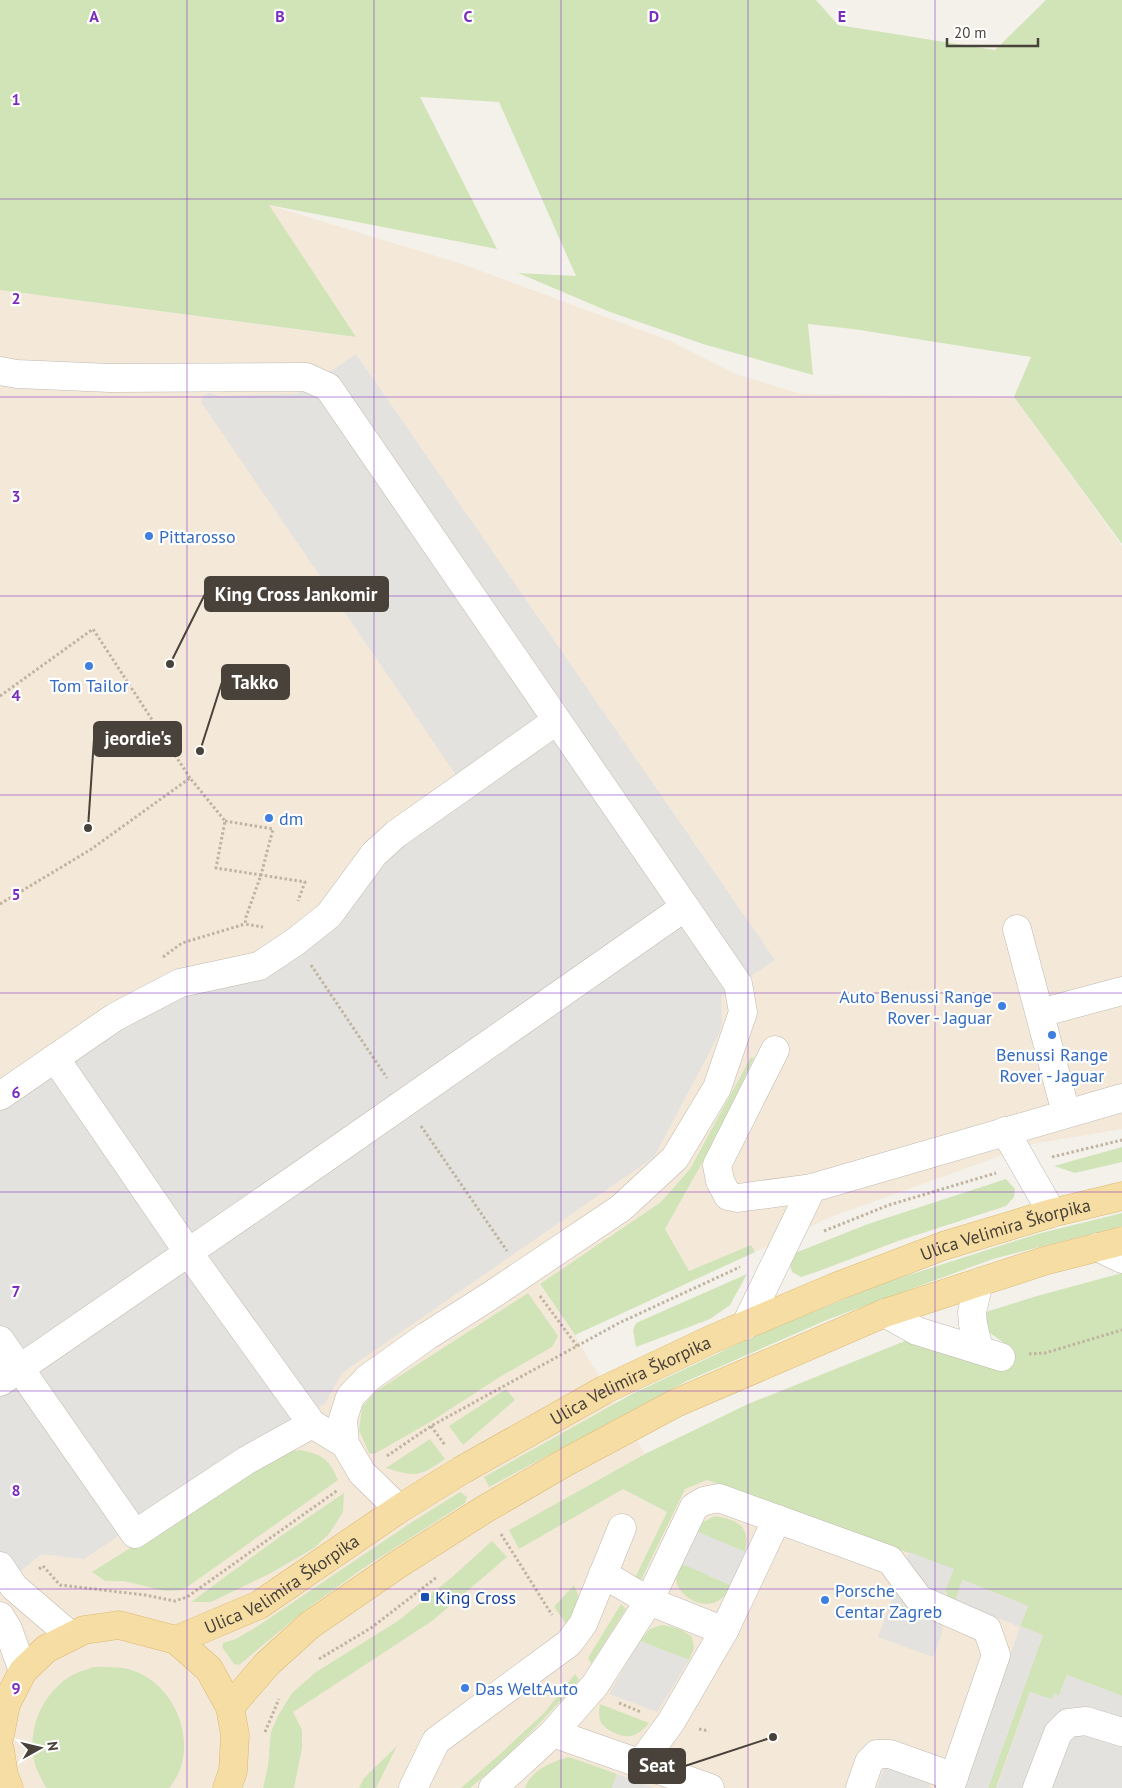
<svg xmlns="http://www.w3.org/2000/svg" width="1122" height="1788" viewBox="0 0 1122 1788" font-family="'PT Sans',sans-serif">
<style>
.commercial{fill:#f4e8d9}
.green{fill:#d1e4b8}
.parking{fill:#e3e2df}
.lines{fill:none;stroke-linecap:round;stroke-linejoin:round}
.minor-casing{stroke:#bfb9ae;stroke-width:29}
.major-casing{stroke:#daba73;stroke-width:29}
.path{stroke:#c0b4a1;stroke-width:3;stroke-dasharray:2.5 2.5;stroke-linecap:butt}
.minor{stroke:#fff;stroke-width:28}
.major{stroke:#f6dda3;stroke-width:28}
.grid{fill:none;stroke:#7b2cbf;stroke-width:1;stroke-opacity:0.55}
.shop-dot{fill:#3f7fe0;stroke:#fff;stroke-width:2}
.transit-dot{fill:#1a4fb4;stroke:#fff;stroke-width:2}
.labels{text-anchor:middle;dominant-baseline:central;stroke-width:4.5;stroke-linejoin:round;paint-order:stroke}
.shop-label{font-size:18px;fill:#366cbe;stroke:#fff;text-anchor:start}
.street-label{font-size:18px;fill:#48423a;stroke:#fff}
.transit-label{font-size:18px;fill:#164399;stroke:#fff;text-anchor:start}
.grid-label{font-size:16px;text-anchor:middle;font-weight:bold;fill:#7b2cbf;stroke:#fff;stroke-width:4.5;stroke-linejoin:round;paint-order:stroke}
.leader{fill:none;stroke:#48423a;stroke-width:2}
.callout-dot{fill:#48423a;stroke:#fff;stroke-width:2}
.callout{fill:#48423a;stroke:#48423a;stroke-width:2}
.callout-label{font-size:19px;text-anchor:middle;font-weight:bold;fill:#fff}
</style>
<rect width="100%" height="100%" fill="#f4f1eb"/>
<path class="commercial" d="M269 205 462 264 668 340 736 374 801 394 1014 397 1122 546V1129L1033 1144 831 1217 755 1252 751 1245 689 1271 665 1229 716 1138 754 1058 751 1057 690 1169 661 1202 540 1285 575 1335 645 1454 707 1480 909 1552 1122 1633V1788H0V290L355 337Z"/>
<g class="green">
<path d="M0 0H816L838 25 995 50 1046 0H1122V544L1014 397 1031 357 853 329 808 324 813 375 703 344 610 312 518 273 576 276 499 102 420 97 497 249 269 205 356 337 0 290Z"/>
<path d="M751 1057 754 1058 716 1138 665 1229 689 1271 751 1245 755 1252 575 1335 540 1284 661 1202 690 1169Z"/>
<path d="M1122 1147V1162L1075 1173 1054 1166Z"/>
<path d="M1006 1179 1015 1189 1014 1197 1006 1206 898 1241 819 1271 801 1277 792 1272 789 1261 795 1253 868 1224Z"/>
<path d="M1122 1213V1226L993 1259 829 1319 687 1381 489 1487 484 1477 632 1394 761 1333 887 1282 1037 1234Z"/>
<path d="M1122 1273V1696L1067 1675 1059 1696 1052 1700 1030 1692 996 1788H988L1043 1635 1020 1626 1028 1606 963 1580 955 1601 949 1599 945 1590 953 1569 707 1480 685 1489 640 1582 635 1578 667 1512 623 1489 519 1549 509 1530 645 1454 748 1404 905 1341 994 1368 1008 1346 986 1330V1312L1037 1296Z"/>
<path d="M747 1274 730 1305 710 1319 636 1347 633 1330 636 1323Z"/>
<path d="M528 1293 558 1336 552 1347 498 1378 432 1421 374 1454 369 1453 359 1430 362 1407 375 1392Z"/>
<path d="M506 1389 515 1400 463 1445 449 1426Z"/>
<path d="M430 1439 445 1459C419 1477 416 1477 386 1468Z"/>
<path d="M300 1450C322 1454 329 1459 338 1480L183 1590 165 1591 124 1581H105L92 1572 282 1453Z"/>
<path d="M460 1492 467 1497 465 1503 362 1569 304 1611 239 1665 234 1664 222 1647 223 1643 236 1639 258 1626 409 1524Z"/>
<path d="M344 1493 343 1512 329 1534 314 1548 271 1573 211 1602H191L281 1536Z"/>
<path d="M715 1516C739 1520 751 1527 745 1552L723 1543 709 1576 731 1585C728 1589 726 1595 722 1598 703 1616 662 1588 681 1565 687 1558 709 1547 717 1541L696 1531 703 1522Z"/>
<path d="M492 1541 507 1557 432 1621 293 1712 302 1730V1748L294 1788H263L268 1766 271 1732 278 1716 292 1693 316 1672 398 1621 451 1578Z"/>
<path d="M574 1585 579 1597 570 1629 554 1607Z"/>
<path d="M621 1604 626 1609 591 1664 588 1658Z"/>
<path d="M661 1625C673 1626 682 1629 692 1637L694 1648 689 1660 640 1641 650 1629Z"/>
<path d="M94 1667C111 1667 128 1666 143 1675 181 1695 199 1753 169 1788H47L45 1786C41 1778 36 1769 34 1761 28 1728 41 1696 69 1677 76 1672 86 1670 94 1667Z"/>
<path d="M575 1674 579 1680C545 1719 510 1755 470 1788H461L499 1755 544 1713Z"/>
<path d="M600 1704 649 1723C645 1728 641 1732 634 1735 625 1739 608 1732 602 1724 598 1718 599 1710 600 1704Z"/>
<path d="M397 1746 376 1788H359L364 1778Z"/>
<path d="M569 1757 617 1774 612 1788H525C531 1770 553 1761 569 1757Z"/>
</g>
<g class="parking">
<path d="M356 354 775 960 721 996 722 1023 719 1034 654 1157 342 1373 325 1404 284 1425 163 1504 114 1539 84 1559 42 1554 0 1587V1106L167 994 251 978 392 848 469 794 201 402 203 396 209 393 220 396 297 394Z"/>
<path d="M696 1531 745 1552 731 1585 682 1564Z"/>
<path d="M909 1552 954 1569 945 1590 942 1633 933 1657 878 1637Z"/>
<path d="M962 1580 1028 1606 1020 1626 1043 1635 988 1788H963L1020 1627 955 1601Z"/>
<path d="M640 1641 689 1660 657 1712 609 1694Z"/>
<path d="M1067 1675 1122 1696V1788H997L1030 1692 1052 1699 1054 1693 1059 1696Z"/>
<path d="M885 1766 931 1783 929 1788H877Z"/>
<path d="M617 1774 655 1788H612Z"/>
</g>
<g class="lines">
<g class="minor-casing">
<g id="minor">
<path d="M0 371 17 374 110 378 306 377 328 387 738 984 743 1012 717 1088 675 1158 621 1208 490 1296 427 1336 368 1378 350 1397 343 1419 345 1444 362 1473 399 1509"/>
<path d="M1017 929 1066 1113"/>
<path d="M1040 1013 1122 991"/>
<path d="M775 1050 717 1165 720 1181 728 1196 738 1198 812 1188"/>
<path d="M55 1058 188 1252 312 1424 345 1444"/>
<path d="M0 1096 115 1017 180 983 259 966 295 942 329 915 374 854 396 834 556 721"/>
<path d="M1005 1131 1052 1213"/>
<path d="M1097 1247 1122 1259"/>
<path d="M979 1282 972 1312 973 1324 979 1350"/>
<path d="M885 1313 917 1331 1001 1357"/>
<path d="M745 1326 812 1188 1122 1098"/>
<path d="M0 1340 135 1534 247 1460 312 1424"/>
<path d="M0 1382 311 1168 685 907"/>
<path d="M0 1566 14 1587 71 1636"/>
<path d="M603 1574 649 1601 724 1631"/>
<path d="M0 1616 8 1629 23 1671"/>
<path d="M553 1733 595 1685 649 1601 694 1507 704 1501 719 1498 890 1560 919 1599 987 1629 996 1655 950 1788"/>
<path d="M640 1764 671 1722 724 1631 777 1519"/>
<path d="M413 1788 436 1741 569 1643 583 1624 622 1528"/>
<path d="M493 1788 553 1733 710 1788"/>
<path d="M860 1788 869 1762 877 1754H890L954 1777"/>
<path d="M1037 1788 1058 1733 1068 1723 1086 1721 1122 1732"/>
</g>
</g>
<g class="major-casing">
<g id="major">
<path id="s1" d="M176 1640 259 1605 399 1509 462 1470 604 1390 710 1340 835 1287 943 1246 1052 1213 1122 1196"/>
<path d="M230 1707 267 1664 310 1625 397 1565 485 1509 566 1462 676 1403 885 1313 1044 1261 1122 1241"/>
<path d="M0 1735 6 1704 23 1671 46 1649 84 1630 119 1625 176 1640 209 1669 230 1707 235 1735 233 1771 227 1788"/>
<path d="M0 1750 4 1776 9 1788"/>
</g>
</g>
<g class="path">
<path d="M0 696 93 629 190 778"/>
<path d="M225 821 273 829 261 875 305 882 298 901"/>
<path d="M0 904 90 850 190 778 225 821 216 868 261 875 246 917 245 924 263 927"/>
<path d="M163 957 182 943 245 924"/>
<path d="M311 965 387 1078"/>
<path d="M421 1126 507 1251"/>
<path d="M1052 1157 1122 1140"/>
<path d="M824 1231 889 1205 996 1173"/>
<path d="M540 1296 577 1346"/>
<path d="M1029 1354 1045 1353 1122 1330"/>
<path d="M431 1426 445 1445"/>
<path d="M387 1456 431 1426 619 1323 740 1267"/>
<path d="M501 1534 552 1615"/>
<path d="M39 1569 43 1566 60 1585 145 1595 175 1601 187 1597 338 1490"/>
<path d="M319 1659 371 1628 437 1577"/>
<path d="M619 1703 641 1712"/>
<path d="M699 1729 709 1731"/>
<path d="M265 1732 279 1699"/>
</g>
<use href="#minor" class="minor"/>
<use href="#major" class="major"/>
</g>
<path class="grid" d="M187 0V1788M374 0V1788M561 0V1788M748 0V1788M935 0V1788M0 199H1122M0 397H1122M0 596H1122M0 795H1122M0 993H1122M0 1192H1122M0 1391H1122M0 1589H1122"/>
<g class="shop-dot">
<circle cx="149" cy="536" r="5"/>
<circle cx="89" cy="666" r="5"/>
<circle cx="269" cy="818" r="5"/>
<circle cx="1002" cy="1006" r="5"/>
<circle cx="1052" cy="1035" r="5"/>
<circle cx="825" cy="1600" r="5"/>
<circle cx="465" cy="1688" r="5"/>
</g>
<rect class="transit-dot" x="420" y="1592" width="10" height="10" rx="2.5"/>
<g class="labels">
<g class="shop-label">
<text x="159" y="536">Pittarosso</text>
<text x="89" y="685" text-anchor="middle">Tom Tailor</text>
<text x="279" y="818">dm</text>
<text x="992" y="996" text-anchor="end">Auto Benussi Range<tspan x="992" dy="21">Rover - Jaguar</tspan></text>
<text x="1052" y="1054" text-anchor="middle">Benussi Range<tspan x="1052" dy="21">Rover - Jaguar</tspan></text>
<text x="835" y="1590">Porsche<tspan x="835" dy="21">Centar Zagreb</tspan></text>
<text x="475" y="1688">Das WeltAuto</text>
</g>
<g class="street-label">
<text stroke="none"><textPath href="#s1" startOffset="930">Ulica Velimira Škorpika</textPath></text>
<text stroke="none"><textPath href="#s1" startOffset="525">Ulica Velimira Škorpika</textPath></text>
<text stroke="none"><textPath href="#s1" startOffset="120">Ulica Velimira Škorpika</textPath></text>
</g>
<g class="transit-label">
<text x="435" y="1597">King Cross</text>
</g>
</g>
<g class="grid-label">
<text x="94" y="22">A</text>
<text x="280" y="22">B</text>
<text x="468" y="22">C</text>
<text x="654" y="22">D</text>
<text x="842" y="22">E</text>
<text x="16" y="105">1</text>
<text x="16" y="304">2</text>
<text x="16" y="502">3</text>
<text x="16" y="701">4</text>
<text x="16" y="900">5</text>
<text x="16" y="1098">6</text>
<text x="16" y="1297">7</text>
<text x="16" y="1496">8</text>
<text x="16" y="1694">9</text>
</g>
<path class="leader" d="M170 664L205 594M200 751L222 682M88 828L94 739M773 1737L685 1766"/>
<g class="callout-dot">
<circle cx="170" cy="664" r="5"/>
<circle cx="200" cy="751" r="5"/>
<circle cx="88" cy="828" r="5"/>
<circle cx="773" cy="1737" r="5"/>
</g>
<g class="callout">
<rect x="205" y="577" width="183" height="34" rx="5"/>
<rect x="222" y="665" width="67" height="34" rx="5"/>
<rect x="94" y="722" width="87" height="34" rx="5"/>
<rect x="629" y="1749" width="56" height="34" rx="5"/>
</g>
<g class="callout-label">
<text x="296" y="601">King Cross Jankomir</text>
<text x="255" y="689">Takko</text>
<text x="138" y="745">jeordie's</text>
<text x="657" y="1772">Seat</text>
</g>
<g transform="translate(40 1748) rotate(82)" stroke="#ffffff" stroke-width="4" paint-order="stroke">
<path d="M0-4L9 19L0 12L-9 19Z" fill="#48423a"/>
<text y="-8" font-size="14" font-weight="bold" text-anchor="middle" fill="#48423a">N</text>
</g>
<path d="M947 38v8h91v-8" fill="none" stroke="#48423a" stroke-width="2.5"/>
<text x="954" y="38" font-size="15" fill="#48423a" stroke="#ffffff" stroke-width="4" paint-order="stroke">20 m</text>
</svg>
